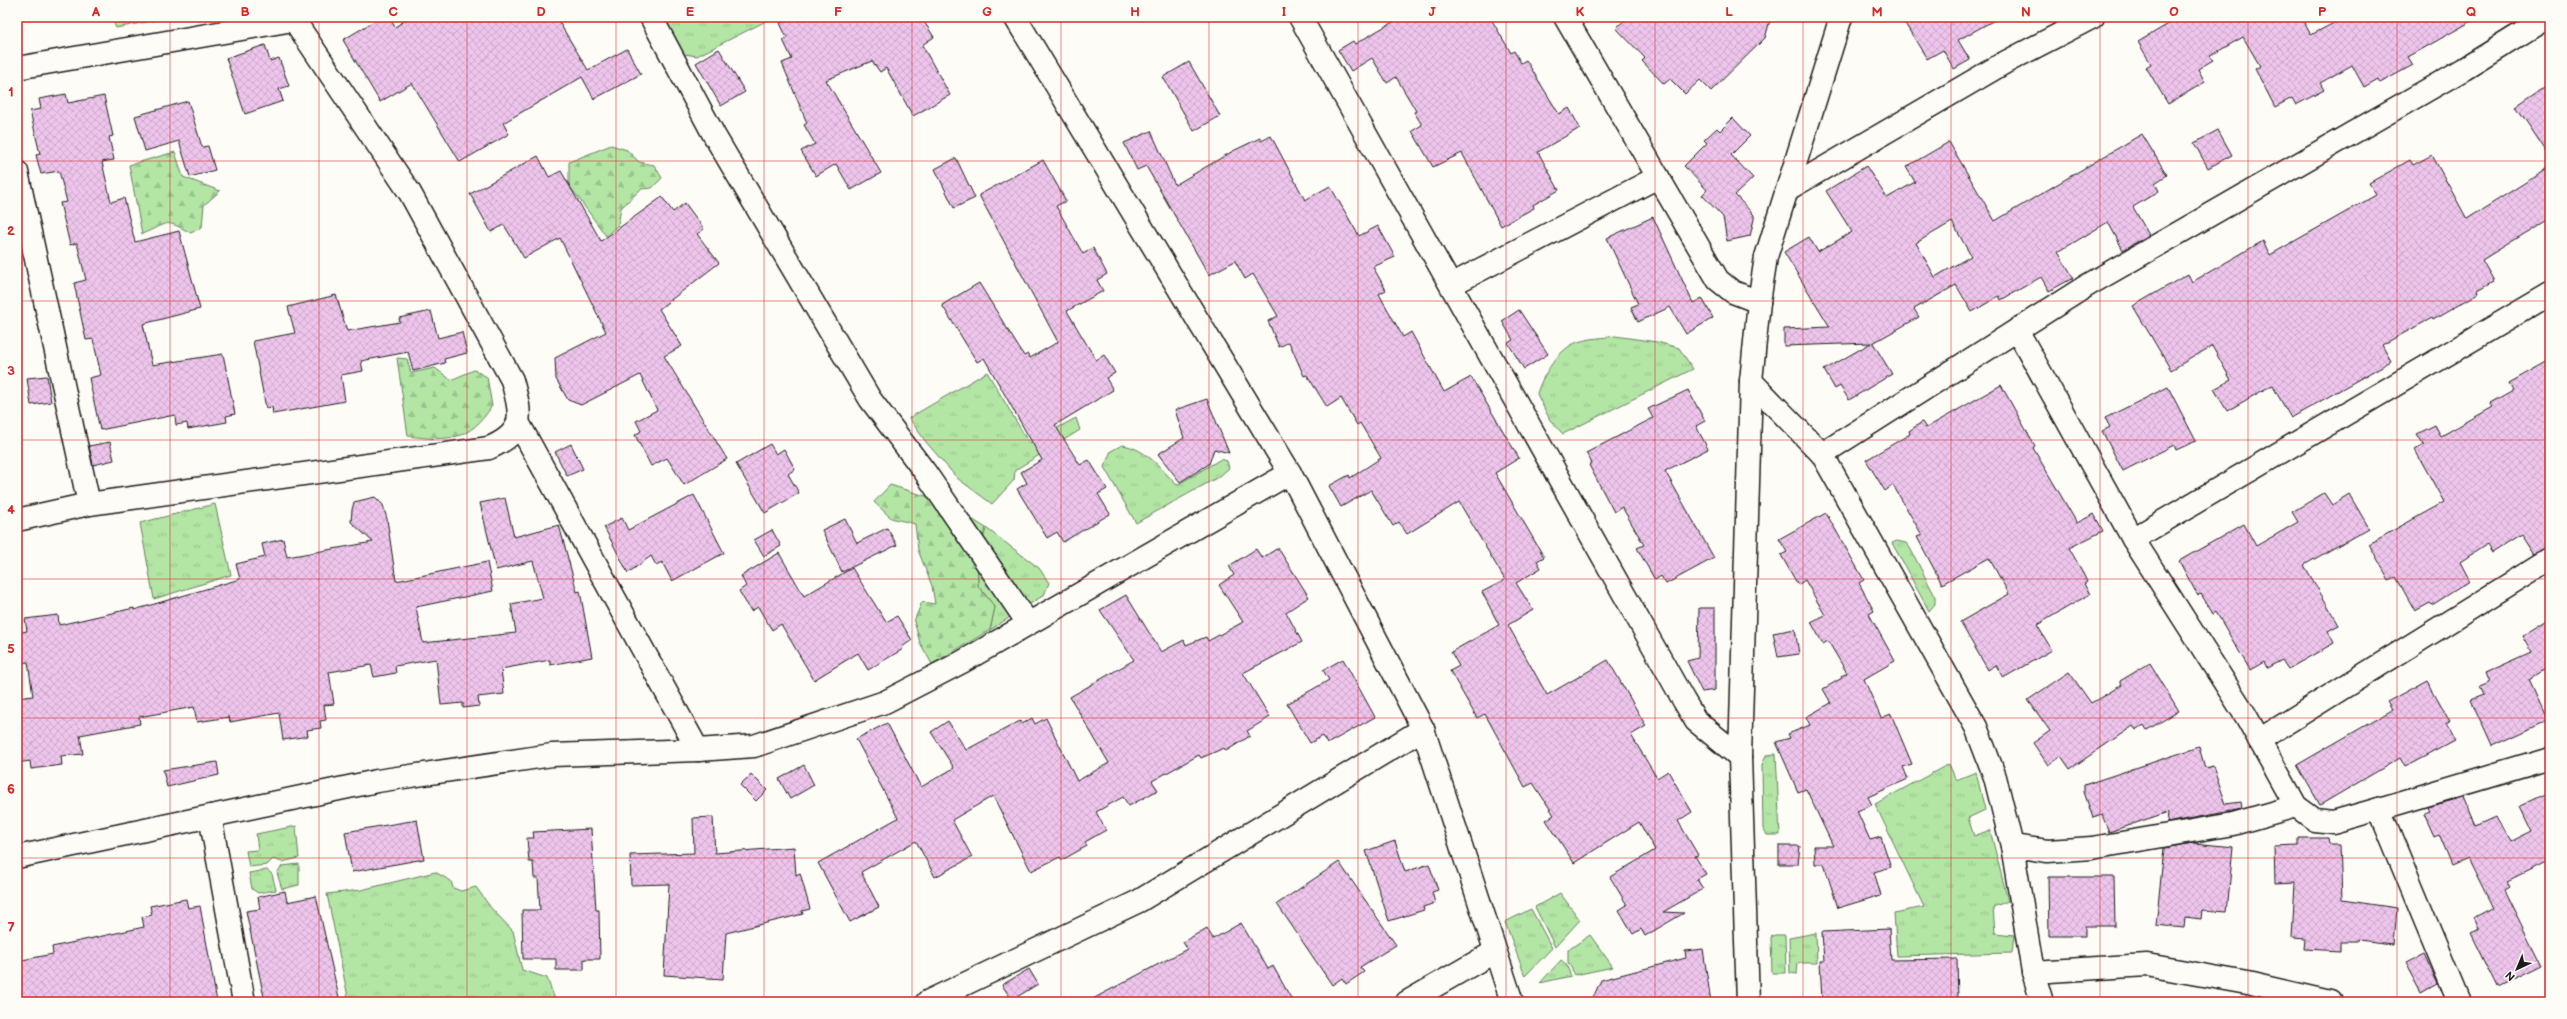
<svg xmlns="http://www.w3.org/2000/svg" width="2567" height="1019" viewBox="0 0 2567 1019" font-family="'Balsamiq Sans',sans-serif">
<style>
.grass{fill:url(#grass-tufts);stroke:#688060}
.forest{fill:url(#forest-firs);stroke:#688060}
.building{fill:url(#building-cross-hatch);stroke:#1c1c1c;fill-rule:evenodd}
.lines{fill:none;stroke-linecap:round;stroke-linejoin:round}
.minor-casing{stroke:#1c1c1c;stroke-width:25}
.minor{stroke:#fdfcf7;stroke-width:22}
.grid{fill:none;stroke:#d62828;stroke-width:1;stroke-opacity:0.55}
.neatline{fill:none;stroke:#d62828;stroke-width:1.5}
.grid-label{font-size:13px;text-anchor:middle;font-weight:bold;fill:#d62828}
</style>
<defs>
<pattern id="grass-tufts" width="24" height="20" patternUnits="userSpaceOnUse"><rect width="24" height="20" fill="#b3e5a5"/><path d="M3 7l-1-3M5 7V3M7 7l1-3M15 17l-1-3M17 17v-4M19 17l1-3" fill="none" stroke="#99c48d"/></pattern>
<pattern id="forest-firs" width="22" height="20" patternUnits="userSpaceOnUse"><rect width="22" height="20" fill="#b3e5a5"/><path d="M5 1l3.5 6h-7zM16 11l3.5 6h-7z" fill="#99c48d"/></pattern>
<pattern id="building-cross-hatch" width="8" height="8" patternUnits="userSpaceOnUse"><rect width="8" height="8" fill="#eec5ec"/><path d="M0 0l8 8M0 8l8-8" fill="none" stroke="#cca9ca"/></pattern>
</defs>
<rect width="100%" height="100%" fill="#fdfcf7"/>
<filter id="ink" filterUnits="userSpaceOnUse"><feTurbulence type="fractalNoise" baseFrequency=".025" numOctaves="2"/><feDisplacementMap in="SourceGraphic" scale="8" xChannelSelector="R" yChannelSelector="G"/><feConvolveMatrix kernelMatrix="1 2 1 2 8 2 1 2 1" color-interpolation-filters="sRGB"/></filter>
<g filter="url(#ink)">
<g class="grass">
<path d="M111 17H172L116 28Z"/>
<path d="M664 17H774L697 56 684 54Z"/>
<path d="M1615 336 1657 342 1679 348 1693 369 1563 434 1550 420 1537 394C1541 377 1560 347 1578 342 1590 338 1603 338 1615 336Z"/>
<path d="M987 372 1029 443 1076 418 1080 430 1015 470 1014 480 992 504 957 478 926 442 909 418Z"/>
<path d="M1122 445C1146 448 1161 469 1177 485L1221 459 1227 461 1229 468 1220 476 1136 523 1104 467 1111 451Z"/>
<path d="M215 504 231 575 154 599 140 523Z"/>
<path d="M986 528 1039 568 1049 583 1044 595 990 630 995 607 978 586 977 560Z"/>
<path d="M1897 541 1906 543 1910 548 1935 596V604L1929 611 1892 543Z"/>
<path d="M1776 754 1780 835H1767L1763 829 1762 765 1766 755Z"/>
<path d="M1949 764 1956 780 1976 772 1985 810 1968 818 1974 836 1990 830 2008 901 1993 907 1995 933 2014 935 2012 953 1897 956 1894 913 1924 907 1875 804Z"/>
<path d="M296 826 299 858 282 862 273 859 267 865 249 867 246 851 258 850 256 834Z"/>
<path d="M299 864V885L282 889 277 873 282 866Z"/>
<path d="M267 870 272 874 276 890 258 893 252 889 249 873Z"/>
<path d="M435 872 451 881 453 888 461 891 476 887 491 908 513 931 522 970 547 978 556 1002H349L327 894 361 890Z"/>
<path d="M1560 893 1580 920 1555 947 1535 907Z"/>
<path d="M1531 909 1552 948 1525 976 1505 922Z"/>
<path d="M1816 933 1817 963H1798L1797 974 1790 973 1789 938Z"/>
<path d="M1590 935 1613 967 1575 975 1568 962V950Z"/>
<path d="M1775 935H1785L1786 973H1772L1771 937Z"/>
<path d="M1561 960 1566 964 1571 976 1540 983Z"/>
</g>
<g class="forest">
<path d="M611 145 627 150 639 162 654 165 662 178 652 188 641 189 621 208 618 225 606 236 569 185V162Z"/>
<path d="M175 152 183 177 220 191 204 205 202 227 191 233C163 218 169 223 142 234L129 165Z"/>
<path d="M397 358 407 359 411 373 435 368 451 380 474 370 487 377 492 406C469 442 448 441 408 436Z"/>
<path d="M890 485 945 502 986 528 977 560 978 586 995 607 990 630 932 664 920 643 914 621 922 602 935 604 932 586 918 550 915 524 891 518 874 502Z"/>
</g>
<g class="building">
<path d="M381 17H389L395 27 410 17H556L588 70 627 49 641 74 594 99 582 77 503 123 509 134 460 162 412 83 380 102 343 40Z"/>
<path d="M795 17H921L934 37 922 45 950 95 913 116 886 68 880 72 872 61 826 80 881 173 851 190 836 164 816 176 801 151 815 144 804 125 807 123 782 63 792 59 783 40 787 38 780 23Z"/>
<path d="M1401 17H1490L1511 53 1514 51 1521 63 1526 60 1559 114 1569 108 1580 128 1538 152 1559 190 1533 205 1534 208 1501 226 1462 153 1433 167 1412 131 1422 125 1414 112 1416 111 1396 77 1387 83 1372 58 1351 71 1338 50 1353 41 1355 44Z"/>
<path d="M1628 17H1771L1765 38 1711 91 1700 80 1685 94 1670 79 1664 84 1642 61 1645 58 1616 28Z"/>
<path d="M1901 17H2000L1958 40 1970 60 1954 69 1943 50 1927 59Z"/>
<path d="M2180 17H2301L2311 35 2345 17H2479L2408 57 2413 65 2380 83 2378 79 2364 87 2352 65 2320 83 2324 90 2296 105 2292 98 2275 107 2255 69 2260 66 2243 37 2210 56 2213 60 2198 69 2205 82 2168 104 2146 67 2151 64 2138 42Z"/>
<path d="M265 45 270 61 279 58 289 86 279 89 283 101 245 114 226 58Z"/>
<path d="M719 49 745 92 721 106 696 63Z"/>
<path d="M1189 62 1220 116 1194 131 1163 77Z"/>
<path d="M2550 83V157L2516 106Z"/>
<path d="M66 94 68 103 104 96 113 136 109 137 114 160 102 162 111 202 124 198 135 242 179 231 200 309 143 324 152 365 223 354 235 414 226 416 227 422 188 429 187 423 176 425 175 415 100 430 89 378 101 375 93 339 86 340 74 283 86 280 77 243 70 245 60 203 67 202 59 171 41 174 36 155 40 154 30 111 41 109 39 99Z"/>
<path d="M188 101 202 147 208 146 215 170 190 177 179 141 145 151 135 116Z"/>
<path d="M1733 118 1750 136 1731 155 1753 178 1735 195 1754 215V219L1750 236 1727 241 1723 217 1702 195 1707 190 1684 166 1707 143 1704 140 1717 128 1720 131Z"/>
<path d="M2218 130 2232 155 2208 168 2194 143Z"/>
<path d="M1151 131 1175 185 1233 151 1260 138 1261 141 1271 136 1305 200 1330 186 1359 236 1378 226 1395 257 1373 267 1386 290 1379 294 1403 337 1411 332 1444 392 1471 377 1519 458 1495 473 1544 557 1537 561 1541 568 1516 583 1533 610 1508 625 1547 695 1608 660 1646 726 1631 735 1657 778 1668 771 1692 812 1678 821 1698 855 1695 856 1706 874 1697 879 1703 889 1663 912 1684 913 1645 936 1641 929 1633 934 1619 910 1627 905 1610 877 1655 850 1639 822 1574 863 1546 820 1554 815 1533 783 1525 787 1485 714 1477 718 1450 671 1459 666 1451 652 1499 625 1482 592 1505 580 1459 502 1407 534 1399 522 1393 526 1371 490 1341 507 1329 486 1349 475 1350 478 1381 458 1360 423 1357 425 1341 398 1327 407 1307 375 1304 376 1289 342 1279 347 1268 321 1278 316 1253 274 1245 279 1235 261 1209 275 1146 166 1137 170 1124 143Z"/>
<path d="M2142 134 2167 175 2155 183 2159 191 2133 207 2149 235 2123 250 2108 222 2058 252 2073 278 2049 291 2041 277 2001 300 1999 296 1972 312 1956 285 1914 309 1919 317 1873 343 1892 374 1849 400 1840 386 1835 389 1824 370 1871 343 1784 346V329L1830 327 1784 252 1809 237 1818 252 1852 232 1826 191 1866 166 1887 198 1915 182 1906 167 1949 142 1995 221ZM1952 222 1971 256 1935 277 1916 243Z"/>
<path d="M2432 155 2467 219 2550 167V218L2482 260 2494 281 2478 290 2479 293 2433 320 2432 318 2382 345 2391 361 2291 418 2272 385 2227 411 2214 389 2231 380 2212 346 2171 370 2133 306 2188 274 2192 282 2263 241 2270 255 2376 195 2369 183 2410 160 2413 165Z"/>
<path d="M538 156 549 177 561 171 601 241 662 197 673 212 685 203 704 229 697 234 719 263 659 309 682 346 664 356 727 459 684 485 667 458 651 466 635 435 641 431 636 421 657 410 640 375 581 405 568 400 556 379 555 358 606 332 560 238 524 258 504 225 491 232 470 194Z"/>
<path d="M956 158 975 198 954 208 935 169Z"/>
<path d="M1043 160 1066 201 1056 206 1083 254 1093 248 1107 274 1097 280 1103 291 1067 311 1096 360 1104 355 1115 373 1106 378 1113 390 1055 425 1080 465 1089 460 1107 489 1098 494 1110 514 1063 542 1057 532 1047 538 1017 489 1027 483 1021 472 1042 460 984 358 977 362 942 305 979 283 1024 356 1028 354 1030 358 1058 342 979 195Z"/>
<path d="M1653 217 1693 303 1702 298 1713 318 1686 334 1670 307 1638 322 1631 307 1638 304 1607 238Z"/>
<path d="M336 295 347 331 400 322 399 318 431 311 438 338 462 332 467 353 444 359 445 363 413 371 408 352 361 361 363 371 341 375 345 401 273 414 272 407 266 408 253 341 295 333 288 307Z"/>
<path d="M1519 310 1548 354 1524 369 1508 343 1513 340 1502 321Z"/>
<path d="M2550 360V547L2534 554 2521 534 2491 553 2486 545 2460 562 2470 581 2432 605 2430 603 2415 611 2396 577 2389 580 2369 544 2444 502 2415 450 2424 445 2417 434 2435 425 2441 436 2493 407 2490 403 2513 390 2509 383Z"/>
<path d="M47 376 51 402 31 405 27 378Z"/>
<path d="M2001 385 2035 446 2033 448 2077 523 2094 514 2103 531 2069 548 2080 567 2087 582 2084 584 2090 594 2037 625 2052 650 2003 678 1996 665 1988 670 1960 622 2009 594 1989 558 1942 584 1917 537 1922 535 1893 485 1885 491 1866 460 1910 434 1909 431 1922 422 1926 428Z"/>
<path d="M2168 387 2196 441 2176 450 2174 445 2123 471 2102 431 2110 427 2105 418Z"/>
<path d="M1688 390 1705 421 1696 426 1708 449 1665 471 1714 558 1666 584 1661 576 1655 580 1637 548 1644 545 1622 507 1614 512 1589 465 1592 463 1586 453 1653 418 1648 409Z"/>
<path d="M1207 399 1229 453 1214 449 1209 464 1180 482 1158 454 1184 438 1175 410Z"/>
<path d="M110 442 114 460 93 465 89 446Z"/>
<path d="M571 444 583 469 567 476 555 452Z"/>
<path d="M770 444 776 454 784 449 795 469 788 474 799 493 765 513 736 464Z"/>
<path d="M2324 493 2332 505 2349 494 2369 528 2304 565 2339 625 2328 631 2334 643 2288 669 2282 660 2267 668 2264 662 2250 670 2216 612 2213 614 2201 594 2198 596 2179 561 2244 524 2256 546 2298 522 2292 512Z"/>
<path d="M694 495 724 553 672 581 662 562 656 565 651 556 628 573 604 527 622 518 628 530Z"/>
<path d="M375 497 383 505 387 519 396 581 487 562 493 591 416 607 423 643 516 633 511 604 543 598 533 561 496 570 480 503 505 498 514 537 559 525 577 592 580 591 592 657 550 665V660L501 669 504 694 478 697 479 706 463 708V703L441 705 436 659 395 666 396 673 374 677 371 665 329 672 334 704 324 705 326 720 320 721 321 728 307 730 308 736 283 740 279 713 230 722 229 717 197 722 194 707 139 717 140 724 80 735 83 754 61 756 62 765 31 769 30 761 17 763V698L33 696 28 662 17 663V633L27 631 25 619 58 615 59 625 134 608V610L240 579 236 564 265 557 262 544 283 539 287 557 373 542 351 522 352 510 354 502Z"/>
<path d="M1826 513 1864 580 1859 583 1874 611 1869 614 1895 661 1864 679 1881 718 1891 714 1912 764 1903 767 1908 779 1868 797 1872 805 1857 811 1870 840 1881 837 1891 867 1874 872 1881 895 1838 908 1824 864H1815L1814 846H1833L1806 789 1798 792 1776 742 1790 738 1788 734 1810 725 1806 717 1831 703 1823 689 1842 678 1841 676 1847 673 1828 641 1823 644 1811 622 1825 615 1805 580 1798 585 1781 555 1787 552 1779 539Z"/>
<path d="M845 519 857 543 887 528 897 545 842 572 822 530Z"/>
<path d="M772 530 781 546 764 556 754 540Z"/>
<path d="M1278 548 1309 597 1286 612 1302 642 1243 673 1270 717 1247 731 1250 736 1226 751 1224 748 1201 758 1199 755 1152 781 1158 790 1129 806 1123 797 1096 812 1106 830 1085 842 1087 846 1062 860 1060 857 1031 871 993 796 952 820 972 857 935 877 916 841 861 872 879 907 850 922 818 863 898 818 856 739 887 723 921 787 954 768 931 732 948 721 966 750 1020 721 1022 724 1032 718 1035 724 1046 718 1077 781 1109 763 1070 697 1134 660 1100 610 1126 595 1161 652 1184 640 1186 645 1206 637 1208 641 1243 622 1219 585 1234 575 1229 566 1256 549 1262 558Z"/>
<path d="M779 553 804 596 852 568 886 622 897 616 912 640 902 647 903 649 868 670 858 653 814 680 781 624 772 630 758 607 751 611 739 591 746 586 741 576Z"/>
<path d="M1699 608H1715V690L1702 692 1687 661 1698 658Z"/>
<path d="M2550 619V680L2543 670 2529 679 2548 720 2492 746 2471 700 2484 695 2480 687 2489 683 2485 673 2532 652 2523 636Z"/>
<path d="M1795 629 1799 654 1778 657 1773 633Z"/>
<path d="M1343 659 1375 717 1327 744 1323 736 1310 743 1287 704 1329 680 1323 670Z"/>
<path d="M2150 663 2179 711 2147 730 2144 725 2136 730 2133 726 2070 769 2061 756 2048 765 2033 743 2050 731 2028 700 2069 672 2091 703 2122 685 2120 681Z"/>
<path d="M2427 680 2450 721 2445 724 2454 741 2405 767 2400 758 2320 805 2297 765 2392 710 2387 702Z"/>
<path d="M2199 747 2205 768 2213 766 2226 804 2241 802 2242 809 2167 823 2168 812 2109 832 2102 815 2093 818 2084 792V785Z"/>
<path d="M217 762 219 775 167 787 163 770Z"/>
<path d="M804 765 814 785 790 799 779 779Z"/>
<path d="M751 774 767 790 756 801 740 785Z"/>
<path d="M2550 792V870L2546 862 2507 881 2510 886 2504 890 2542 966 2497 988 2470 933 2479 929 2474 918 2493 908 2468 858 2452 865 2439 834 2434 836 2424 814 2430 812 2428 807 2464 797 2476 826 2496 817 2510 842 2532 831 2520 806Z"/>
<path d="M713 817 715 853 794 847 796 875 800 873 810 909 802 911 803 914 726 933 723 979 664 975 669 884 631 885 630 855 694 853 693 818Z"/>
<path d="M417 820 424 859 352 872 345 832Z"/>
<path d="M591 829 596 910H599L600 959H584V970H556V959H523L522 910H540L538 878H534L533 862H529L527 838H534L533 832Z"/>
<path d="M2299 838H2327L2328 844H2340L2342 900 2397 908 2394 944 2358 940V942H2340V951L2304 949 2305 939 2292 938 2295 882 2275 883 2274 846 2299 845Z"/>
<path d="M1395 841 1405 872 1429 864 1438 890 1432 892 1435 903 1423 907 1424 910 1389 921 1366 851Z"/>
<path d="M2194 843 2233 847 2227 912 2202 910 2201 919 2185 917 2184 928 2156 925 2164 848Z"/>
<path d="M1779 846H1800L1798 864H1779Z"/>
<path d="M1339 862 1396 945 1360 967 1364 972 1346 984 1342 978 1332 985 1277 904Z"/>
<path d="M2048 877H2114L2115 926H2085V936H2049Z"/>
<path d="M285 891 287 902 316 896 340 1002H265L246 911 260 909 258 897Z"/>
<path d="M186 899 188 908 200 906 217 1002H17V961L53 954 52 947 144 927 142 917 152 915 150 906Z"/>
<path d="M1241 923 1268 969 1273 966 1293 1002H1087L1187 949 1183 942 1207 928 1213 939Z"/>
<path d="M1889 929 1891 960 1957 959 1958 1002H1911V999L1822 1002 1820 961H1824L1822 932Z"/>
<path d="M1703 949 1711 1002H1591L1601 980 1686 958 1685 951Z"/>
<path d="M2424 954 2438 984 2422 993 2406 963Z"/>
<path d="M1029 969 1038 984 1012 1000 1002 985Z"/>
</g>
<g class="lines">
<g class="minor-casing">
<g id="minor">
<path d="M651 17 714 135 870 399 925 472 1028 623"/>
<path d="M1015 17 1290 473 1423 729 1512 1002"/>
<path d="M1300 17 1684 701 1696 721 1740 757"/>
<path d="M1565 17 1718 280 1733 292 1759 302"/>
<path d="M17 68 293 20"/>
<path d="M17 172 89 504"/>
<path d="M1788 189 2004 63 2093 17"/>
<path d="M1451 285 1658 177"/>
<path d="M2017 330 2133 539 2246 716 2296 806 2315 820 2333 822 2379 809 2459 1002"/>
<path d="M1751 381 1822 454 1976 727 1995 777 2012 846 2033 972 2042 1002"/>
<path d="M519 424 698 750"/>
<path d="M1822 454 2088 285 2464 69 2548 17"/>
<path d="M17 520 89 504 489 448C527 432 521 414 512 380L410 193 292 17"/>
<path d="M2133 539 2550 294"/>
<path d="M2259 740 2550 559"/>
<path d="M2379 809 2550 758"/>
<path d="M210 816 244 1002"/>
<path d="M2012 846 2048 851 2092 848 2233 824 2296 806"/>
<path d="M17 857 377 781 552 755 698 750 754 746 885 702 962 662 1290 473"/>
<path d="M2033 972 2147 965 2247 983 2330 1002"/>
<path d="M927 1002 1139 901 1423 729"/>
<path d="M1407 1002 1494 952"/>
<path d="M1748 1002 1740 757 1751 381 1759 302 1766 257 1841 17"/>
</g>
</g>
<use href="#minor" class="minor"/>
</g>
</g>
<path class="grid" d="M170 17V1002M319 17V1002M467 17V1002M616 17V1002M764 17V1002M912 17V1002M1061 17V1002M1209 17V1002M1358 17V1002M1506 17V1002M1655 17V1002M1803 17V1002M1951 17V1002M2100 17V1002M2248 17V1002M2397 17V1002M17 161H2550M17 301H2550M17 440H2550M17 579H2550M17 718H2550M17 858H2550"/>
<rect width="2567" height="1019" fill="none" stroke="#fdfcf7" stroke-width="44"/>
<g transform="translate(2517 969) rotate(224)" stroke="#fdfcf7" stroke-width="3" paint-order="stroke">
<path d="M0-3L7 15L0 10L-7 15Z" fill="#1c1c1c"/>
<text y="-6" font-size="11" font-weight="bold" text-anchor="middle" fill="#1c1c1c">N</text>
</g>
<rect x="22" y="22" width="2523" height="975" class="neatline"/>
<g class="grid-label">
<text x="96" y="16">A</text>
<text x="245" y="16">B</text>
<text x="393" y="16">C</text>
<text x="541" y="16">D</text>
<text x="690" y="16">E</text>
<text x="838" y="16">F</text>
<text x="987" y="16">G</text>
<text x="1135" y="16">H</text>
<text x="1284" y="16">I</text>
<text x="1432" y="16">J</text>
<text x="1580" y="16">K</text>
<text x="1729" y="16">L</text>
<text x="1877" y="16">M</text>
<text x="2026" y="16">N</text>
<text x="2174" y="16">O</text>
<text x="2322" y="16">P</text>
<text x="2471" y="16">Q</text>
<text x="11" y="96">1</text>
<text x="11" y="235">2</text>
<text x="11" y="375">3</text>
<text x="11" y="514">4</text>
<text x="11" y="653">5</text>
<text x="11" y="793">6</text>
<text x="11" y="932">7</text>
</g>
</svg>
